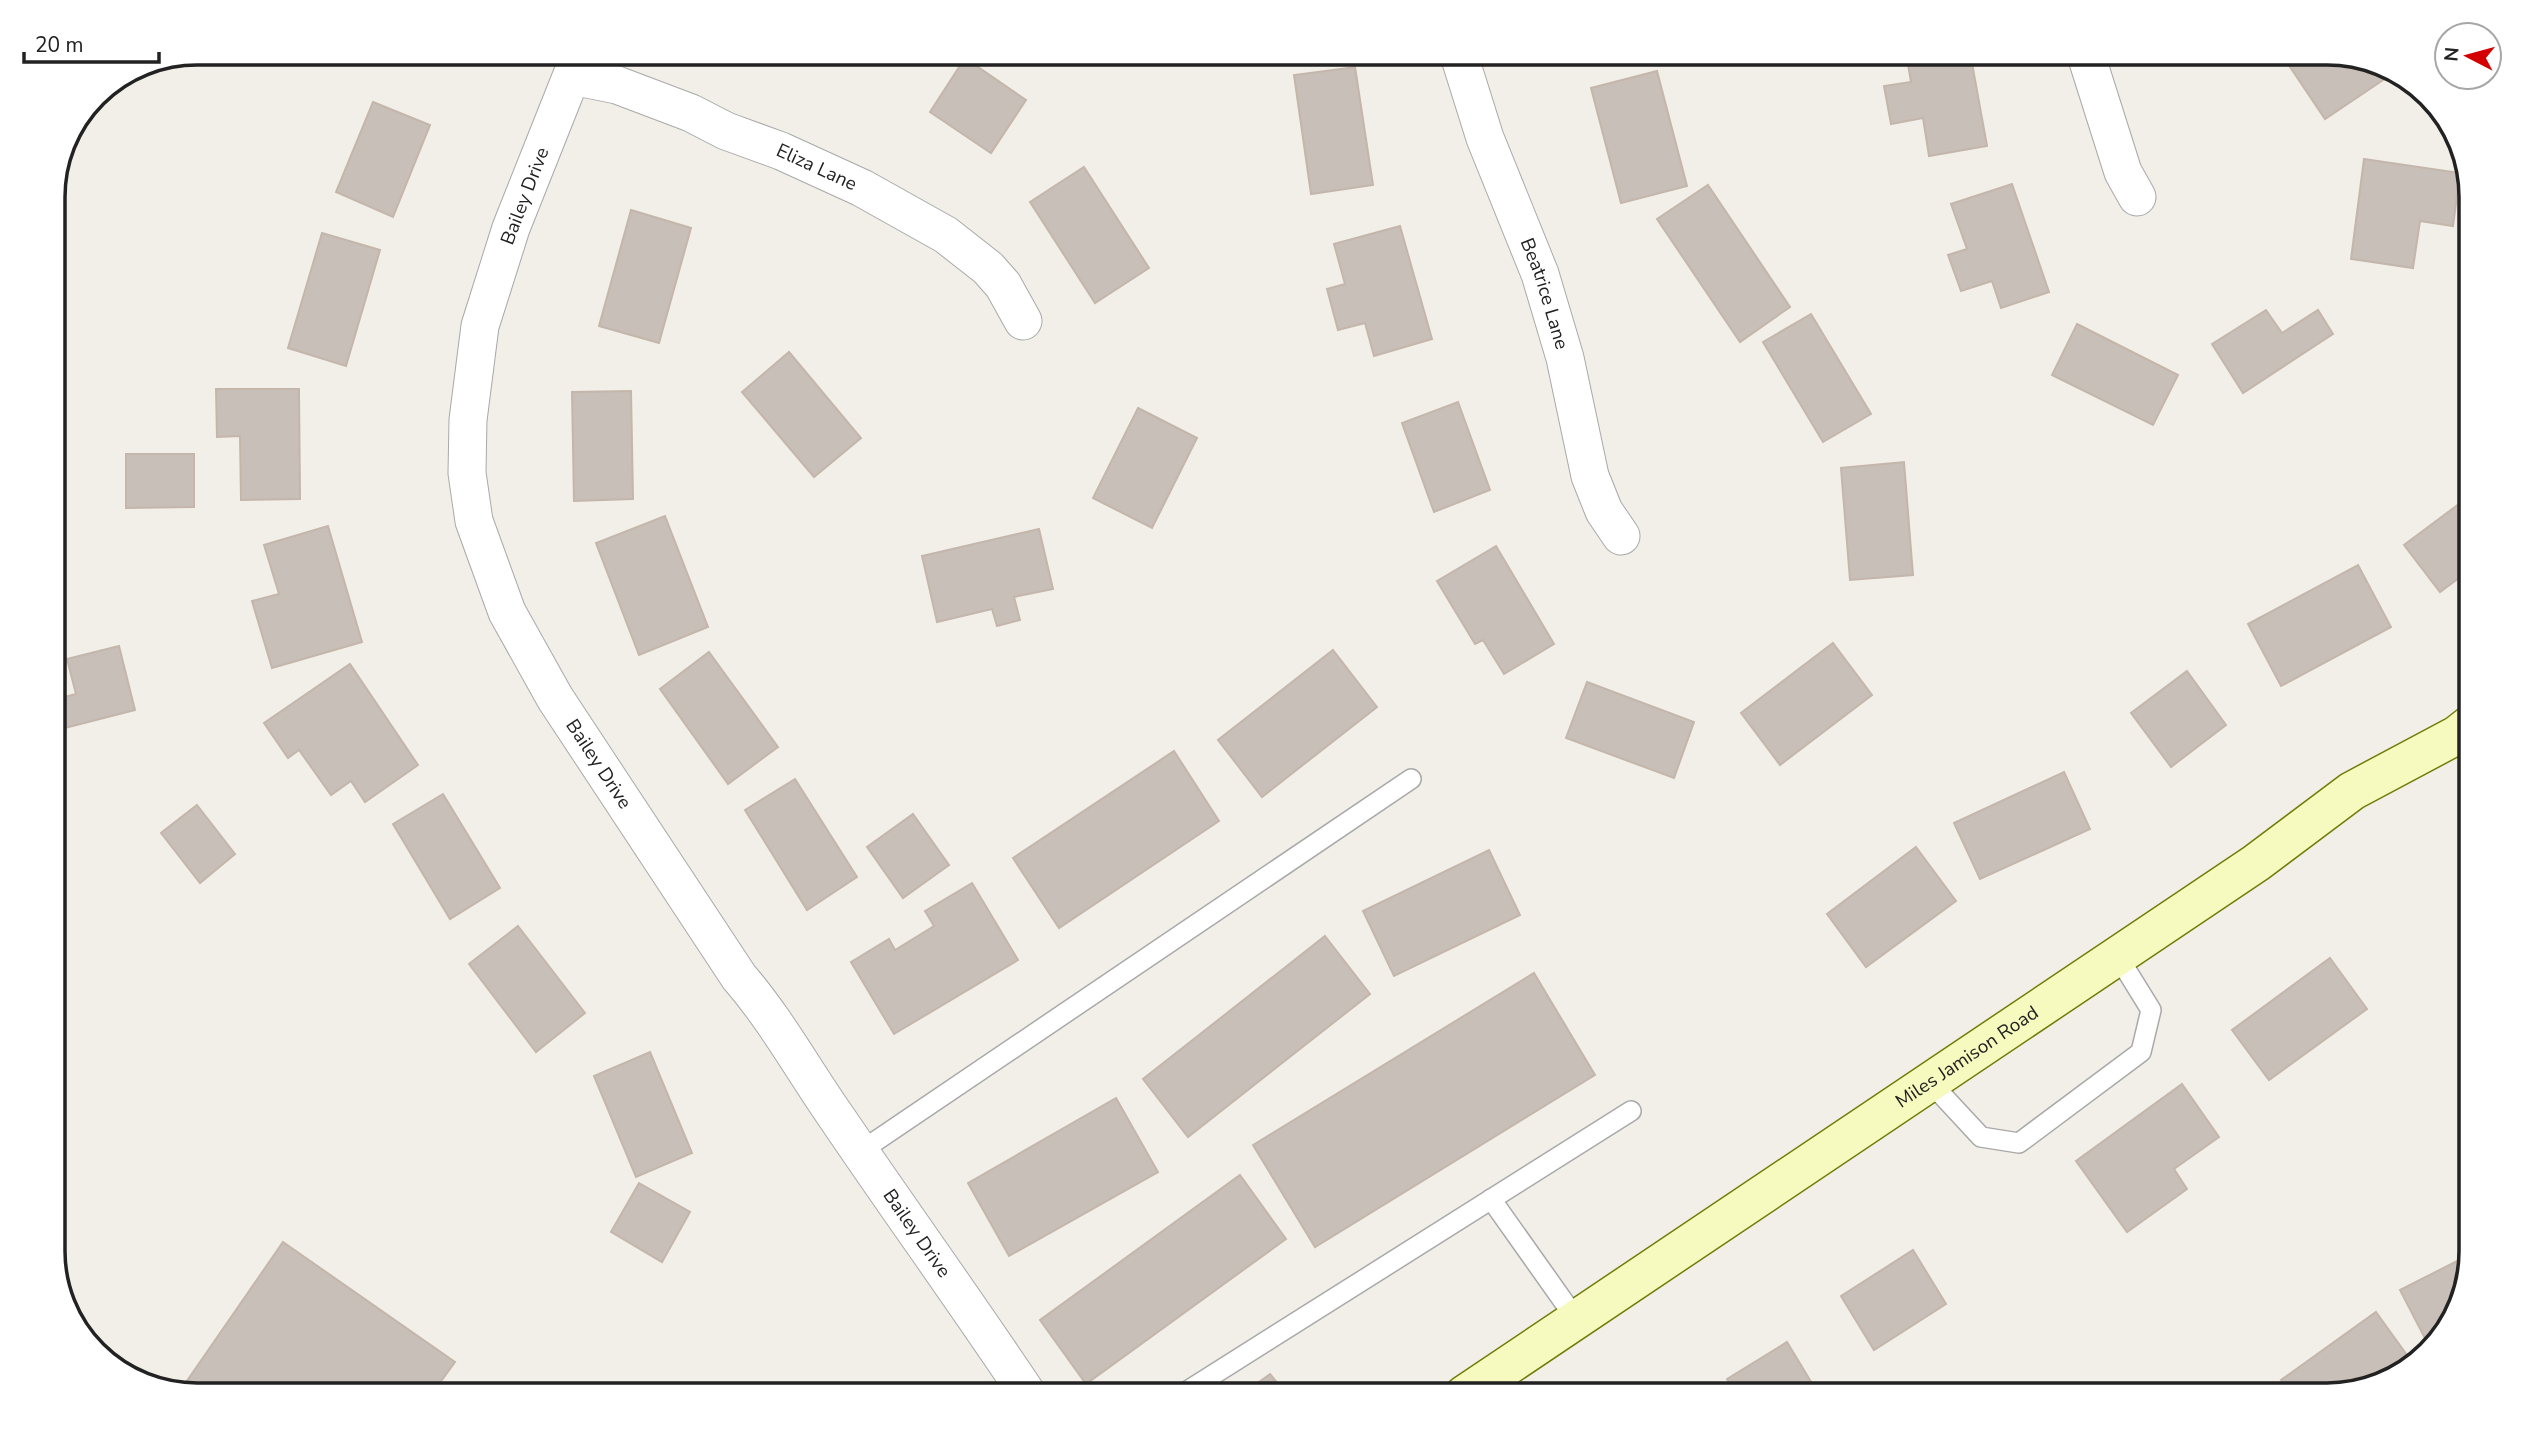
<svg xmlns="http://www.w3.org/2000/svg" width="2524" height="1448" viewBox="0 0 2524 1448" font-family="'Nunito Sans',sans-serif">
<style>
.building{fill:#c7bfb8;stroke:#c4b6ab;stroke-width:2}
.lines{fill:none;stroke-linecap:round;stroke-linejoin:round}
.lane-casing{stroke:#a9a9a9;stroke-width:22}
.street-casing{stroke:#a9a9a9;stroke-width:39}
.secondary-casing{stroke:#707d05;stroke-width:41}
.lane{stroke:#fff;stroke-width:19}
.street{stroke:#fff;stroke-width:37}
.secondary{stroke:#f7fabf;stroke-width:38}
.labels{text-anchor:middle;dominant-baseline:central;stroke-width:5;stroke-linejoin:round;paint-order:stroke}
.street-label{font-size:19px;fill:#222;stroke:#fff}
.rim{fill:none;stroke:#222;stroke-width:3.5}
</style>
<rect width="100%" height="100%" fill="#f2efe9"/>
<g class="building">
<path d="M1906 52H1970L1987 146 1929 156 1923 118 1891 124 1884 86 1911 82Z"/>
<path d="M2280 52H2327L2383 67 2389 76 2325 119Z"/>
<path d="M965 58 1026 100 991 153 930 112Z"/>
<path d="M1355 67 1373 185 1311 194 1294 75Z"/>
<path d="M1657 71 1687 186 1621 203 1591 88Z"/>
<path d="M373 102 430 125 393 217 336 192Z"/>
<path d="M2364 159 2460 173 2453 226 2420 221 2413 268 2351 259Z"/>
<path d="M1084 167 1149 268 1095 303 1030 202Z"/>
<path d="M2012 184 2049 292 2001 308 1992 281 1961 291 1948 255 1967 249 1951 204Z"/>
<path d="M1708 185 1790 307 1740 342 1657 219Z"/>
<path d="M631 210 691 228 659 343 599 326Z"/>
<path d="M1400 226 1432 339 1374 356 1365 323 1338 330 1327 289 1345 284 1334 244Z"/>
<path d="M322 233 380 250 346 366 288 348Z"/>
<path d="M2266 310 2282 333 2318 310 2333 334 2243 393 2212 344Z"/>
<path d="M1811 314 1871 414 1823 442 1763 342Z"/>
<path d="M2077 324 2178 375 2153 425 2052 375Z"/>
<path d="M789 352 861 438 814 477 742 392Z"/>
<path d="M216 389H299L300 499 241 500 240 436 217 437Z"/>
<path d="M631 391 633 499 574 501 572 392Z"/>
<path d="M1458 402 1490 490 1434 512 1402 423Z"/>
<path d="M1138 408 1197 438 1152 528 1093 498Z"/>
<path d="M126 454H194V507L126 508Z"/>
<path d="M1904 462 1913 575 1850 580 1841 468Z"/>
<path d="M2471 495V569L2440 592 2404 545Z"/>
<path d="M665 516 708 627 639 655 596 543Z"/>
<path d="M328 526 362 642 272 668 252 601 279 594 264 545Z"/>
<path d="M1039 529 1053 589 1014 597 1020 620 997 626 992 609 937 622 922 556Z"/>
<path d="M1496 546 1554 644 1504 674 1483 640 1475 644 1437 581Z"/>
<path d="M2358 565 2391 627 2281 686 2248 624Z"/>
<path d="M1833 643 1872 695 1780 765 1741 713Z"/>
<path d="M119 646 135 710 57 730 53 700 76 694 67 659Z"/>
<path d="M1333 650 1377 707 1262 797 1218 740Z"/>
<path d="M709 652 778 747 728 784 660 689Z"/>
<path d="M350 664 418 765 365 802 351 781 331 795 299 750 288 758 264 723Z"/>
<path d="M2187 671 2226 725 2171 767 2131 713Z"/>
<path d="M1587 682 1694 722 1674 778 1566 738Z"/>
<path d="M1174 751 1219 821 1059 928 1013 858Z"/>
<path d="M2064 772 2090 829 1980 879 1954 823Z"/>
<path d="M795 779 857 877 807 910 745 810Z"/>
<path d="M443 794 500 888 450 919 393 824Z"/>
<path d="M197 805 235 854 200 883 161 833Z"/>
<path d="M913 814 949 865 903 898 867 847Z"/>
<path d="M1916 847 1956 901 1866 967 1827 914Z"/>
<path d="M1489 850 1520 915 1394 976 1363 911Z"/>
<path d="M972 883 1018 960 894 1034 851 962 889 939 895 950 934 926 925 911Z"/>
<path d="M518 926 585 1013 536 1052 469 964Z"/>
<path d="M1325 936 1370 994 1188 1137 1143 1079Z"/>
<path d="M2330 958 2367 1009 2269 1080 2232 1030Z"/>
<path d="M1534 973 1595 1075 1315 1247 1253 1145Z"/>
<path d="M650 1052 692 1153 636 1177 594 1076Z"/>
<path d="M2182 1084 2219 1137 2174 1169 2187 1189 2127 1232 2076 1161Z"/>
<path d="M1116 1098 1158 1172 1009 1256 968 1183Z"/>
<path d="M1240 1175 1286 1239 1086 1384 1040 1320Z"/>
<path d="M639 1183 690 1212 662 1262 611 1232Z"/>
<path d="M283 1242 455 1362 431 1395 197 1396 180 1391Z"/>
<path d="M1913 1250 1946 1304 1874 1350 1841 1296Z"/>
<path d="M2471 1254 2452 1323 2429 1346 2400 1290Z"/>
<path d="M2376 1312 2412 1362 2388 1379 2328 1395H2292L2281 1380Z"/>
<path d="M1787 1342 1819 1395H1737L1727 1379Z"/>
<path d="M1270 1374 1287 1395H1241Z"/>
<path d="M875 1389 879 1395H863Z"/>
</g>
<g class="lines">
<g class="lane-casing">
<g id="lane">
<path d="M1930 1082 1981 1137 2019 1143 2141 1052 2151 1010 2117 955"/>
<path d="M861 1151 1411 779"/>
<path d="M1491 1199 1576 1319"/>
<path d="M1181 1395 1631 1111"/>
</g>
</g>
<g class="street-casing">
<g id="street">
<path id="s1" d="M581 52 511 228 480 326 468 420 467 473 474 521 507 612 555 698 739 977C777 1021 804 1071 837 1118 900 1211 966 1302 1028 1395"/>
<path id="s2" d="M1458 52 1485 138 1540 274 1565 358 1590 476 1604 511 1621 536"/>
<path d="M2085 52 2123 172 2137 197"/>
<path id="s3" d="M572 76 617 85 691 113 726 131 781 151 862 188 946 235 988 268 1003 285 1023 321"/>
</g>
</g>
<g class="secondary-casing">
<g id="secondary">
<path id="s4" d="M1464 1395 2256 863 2352 791 2457 735 2471 724"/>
</g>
</g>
<use href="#lane" class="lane"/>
<use href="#street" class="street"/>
<use href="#secondary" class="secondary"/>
</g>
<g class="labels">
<g class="street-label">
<text stroke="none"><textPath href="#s3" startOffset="262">Eliza Lane</textPath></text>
<text transform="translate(525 196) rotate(-69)">Bailey Drive</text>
<text stroke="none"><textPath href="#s2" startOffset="257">Beatrice Lane</textPath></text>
<text stroke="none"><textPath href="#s1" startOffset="763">Bailey Drive</textPath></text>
<text stroke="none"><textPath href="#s4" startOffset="606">Miles Jamison Road</textPath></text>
<text stroke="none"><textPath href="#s1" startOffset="1330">Bailey Drive</textPath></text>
</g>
</g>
<path d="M0 0H2524V1448H0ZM197 65H2327A132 132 0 0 1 2459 197V1251A132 132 0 0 1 2327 1383H197A132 132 0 0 1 65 1251V197A132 132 0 0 1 197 65Z" fill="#fff" fill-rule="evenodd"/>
<path class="rim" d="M197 65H2327A132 132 0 0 1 2459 197V1251A132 132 0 0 1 2327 1383H197A132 132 0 0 1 65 1251V197A132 132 0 0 1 197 65Z"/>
<g transform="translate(2468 56) rotate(276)"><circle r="33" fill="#ffffff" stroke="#a7a7a7" stroke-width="2"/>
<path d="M0-5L12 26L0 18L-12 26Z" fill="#d40000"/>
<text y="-10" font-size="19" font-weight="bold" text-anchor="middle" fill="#222222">N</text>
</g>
<path d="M24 52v10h135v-10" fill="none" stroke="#222222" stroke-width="3.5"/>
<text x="35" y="52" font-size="21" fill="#222222" stroke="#ffffff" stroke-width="5" paint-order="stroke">20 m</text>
</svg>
